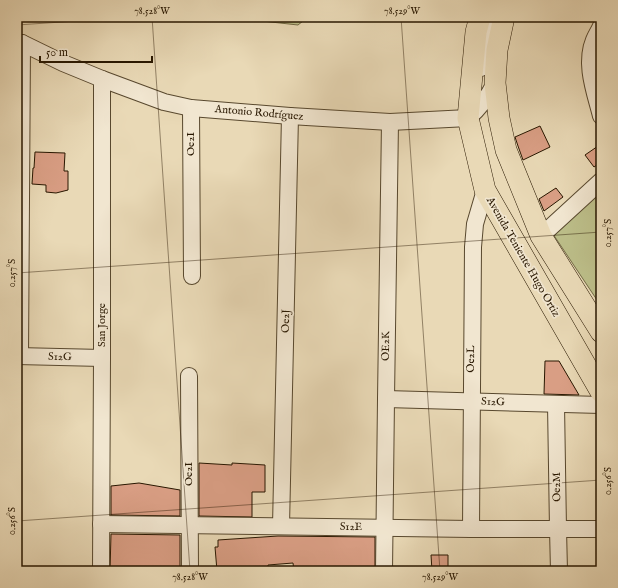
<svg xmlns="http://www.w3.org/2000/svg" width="618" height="588" viewBox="0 0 618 588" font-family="'IM FELL English',serif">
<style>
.green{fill:#bcbe89;stroke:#726a44}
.building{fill:#d99e84;stroke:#281700}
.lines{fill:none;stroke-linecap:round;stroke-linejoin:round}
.minor-casing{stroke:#58482e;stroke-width:18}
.major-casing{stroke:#281700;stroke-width:22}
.minor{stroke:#f1e6d0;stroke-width:16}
.major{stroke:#e9d9b6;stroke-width:21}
.ticks{fill:none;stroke:#281700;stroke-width:1;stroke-opacity:0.45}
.labels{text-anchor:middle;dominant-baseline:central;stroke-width:3.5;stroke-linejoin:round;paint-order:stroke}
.street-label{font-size:11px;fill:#281700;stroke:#f1e6d0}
.neatline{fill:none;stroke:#281700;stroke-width:1.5}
.ticks-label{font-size:10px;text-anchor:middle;fill:#281700}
</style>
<rect width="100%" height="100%" fill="#e9d9b6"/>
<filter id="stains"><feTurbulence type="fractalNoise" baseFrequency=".005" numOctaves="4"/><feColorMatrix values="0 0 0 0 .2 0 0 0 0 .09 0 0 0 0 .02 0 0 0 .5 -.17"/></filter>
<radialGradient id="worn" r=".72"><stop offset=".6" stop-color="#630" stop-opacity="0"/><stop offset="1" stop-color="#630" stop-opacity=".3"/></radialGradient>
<g class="green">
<path d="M226 17H308L298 25Z"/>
<path d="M601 190V306L553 234Z"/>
</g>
<g class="building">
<path d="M540 126 550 147 523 160 518 146 515 137Z"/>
<path d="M601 144V162L594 167 585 155Z"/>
<path d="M35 152 65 153 64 171H68V190L56 193 46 192V185L32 184 33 168H34Z"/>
<path d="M556 188 563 197 544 211 539 199Z"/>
<path d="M545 361H559L579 395 544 394Z"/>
<path d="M199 463 232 465V463L265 465V492H252V517L199 516Z"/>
<path d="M139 483 180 490V516L111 515V486Z"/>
<path d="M111 534 180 535V571H110Z"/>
<path d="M278 536 375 537V571H294L293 563 268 565V571H217L215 547H218V540Z"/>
<path d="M431 555H448V571H432Z"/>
</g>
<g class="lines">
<g class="minor-casing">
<g id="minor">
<path d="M601 26C599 31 596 35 594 40 584 64 595 92 601 116"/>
<path d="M17 42 22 43 63 63 102 79 164 102 191 108 290 116 390 122 468 118C480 108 488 97 495 83"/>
<path d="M481 68 492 17"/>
<path d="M191 108 192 276"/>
<path d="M541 236 601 181"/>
<path d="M17 356 102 358"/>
<path d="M20 356 22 43"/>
<path d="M189 376 190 571"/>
<path d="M386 399 601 405"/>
<path d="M556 404 558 529 559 571"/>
<path d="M101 524 471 529H601"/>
<path d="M281 526 290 116"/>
<path d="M471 529 473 247 475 224 485 190"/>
<path d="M101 571 102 358V79"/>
<path d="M384 571 386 399 390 122"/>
</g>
</g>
<g class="major-casing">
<g id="major">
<path d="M480 17 476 32 468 118 485 190 601 392"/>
<path d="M504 17 497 50 495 83 499 118 506 150 541 236 601 332"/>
</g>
</g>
<use href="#minor" class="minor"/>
<use href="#major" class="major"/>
</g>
<path class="ticks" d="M152 17 190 571M401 17 440 571M17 25 135 17M17 273 601 232M17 521 601 480"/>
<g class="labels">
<g class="street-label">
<text transform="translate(259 113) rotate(5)">Antonio Rodríguez</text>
<text transform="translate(191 144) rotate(-90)">Oe2I</text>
<text transform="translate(523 257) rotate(60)">Avenida Teniente Hugo Ortiz</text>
<text transform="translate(286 321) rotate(-89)">Oe2J</text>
<text transform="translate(102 325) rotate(-90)">San Jorge</text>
<text transform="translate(386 346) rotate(-89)">OE2K</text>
<text transform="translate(60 357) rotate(1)">S12G</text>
<text transform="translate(471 359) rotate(-89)">Oe2L</text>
<text transform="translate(493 402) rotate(2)">S12G</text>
<text transform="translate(189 474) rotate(-90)">Oe2I</text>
<text transform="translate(557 487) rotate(-91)">Oe2M</text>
<text transform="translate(351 527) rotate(1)">S12E</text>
</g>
</g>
<rect width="618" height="588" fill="none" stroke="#e9d9b6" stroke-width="44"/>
<path d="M40 56v6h112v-6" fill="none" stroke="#281700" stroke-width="2"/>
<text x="46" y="56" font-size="12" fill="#281700" stroke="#f1e6d0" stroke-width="3" paint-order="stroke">50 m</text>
<rect x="22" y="22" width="574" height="544" class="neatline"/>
<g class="ticks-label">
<text x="152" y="14">78.528°W</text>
<text x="402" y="14">78.529°W</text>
<text transform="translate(607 233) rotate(-90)" y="4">0.257°S</text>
<text transform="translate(11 273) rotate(-90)" y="4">0.257°S</text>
<text transform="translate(607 481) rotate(-90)" y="4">0.256°S</text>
<text transform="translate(11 521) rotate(-90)" y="4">0.256°S</text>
<text x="190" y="580">78.528°W</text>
<text x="440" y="580">78.529°W</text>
</g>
<rect width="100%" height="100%" filter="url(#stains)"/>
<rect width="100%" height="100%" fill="url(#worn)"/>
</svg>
